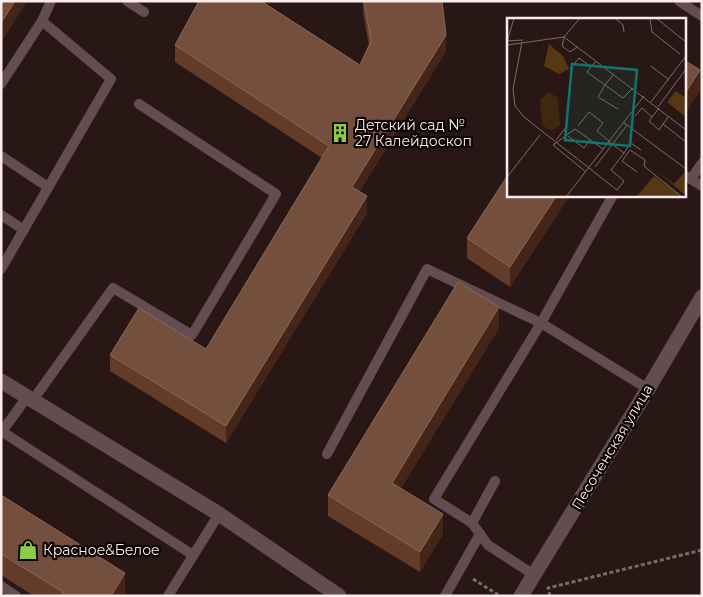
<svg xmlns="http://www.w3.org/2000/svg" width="703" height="597" viewBox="0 0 703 597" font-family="Montserrat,sans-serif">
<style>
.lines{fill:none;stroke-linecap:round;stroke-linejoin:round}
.path{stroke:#7b6a68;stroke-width:3;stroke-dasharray:4 2.5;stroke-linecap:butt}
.service{stroke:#634d51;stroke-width:10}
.minor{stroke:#634d51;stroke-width:15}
.wall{fill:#633c29}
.shaded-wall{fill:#452518}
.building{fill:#744f3d;stroke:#896858}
.labels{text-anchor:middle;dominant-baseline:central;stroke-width:4.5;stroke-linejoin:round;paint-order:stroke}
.poi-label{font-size:14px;fill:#faecea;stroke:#0c0504;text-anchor:start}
.street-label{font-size:14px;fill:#faecea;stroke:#0c0504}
.inset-road{fill:none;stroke:#7d6c6a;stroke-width:1}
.view{fill:#0f766e;fill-opacity:0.15;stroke:#0f766e;stroke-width:2.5}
.inset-edge{fill:none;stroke:#faecea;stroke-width:2.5}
</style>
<rect width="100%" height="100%" fill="#291715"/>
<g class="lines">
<g class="path">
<path d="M473 579 500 596"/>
<path d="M550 596 548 588 702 550"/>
</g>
<g class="service">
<path d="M127 1 144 12"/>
<path d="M679 1 702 16"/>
<path d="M1 84 42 21"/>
<path d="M1 156 48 187"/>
<path d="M684 175 702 186"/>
<path d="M691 179 702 163"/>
<path d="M1 215 24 230"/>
<path d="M1 269 111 79 42 21 51 1"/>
<path d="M33 400 113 288 192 335 276 194 139 104"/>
<path d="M1 431 193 555"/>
<path d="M1 433 27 397"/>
<path d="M327 454 427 269 541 323 613 195"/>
<path d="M472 523 495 481"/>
<path d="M534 575 488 545 472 523 434 499 541 323 648 389"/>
<path d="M1 586 16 596"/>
<path d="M168 596 219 514"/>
<path d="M445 596 480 534"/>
</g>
<g class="minor">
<path d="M1 381 219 514 339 596"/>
<path d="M521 596 648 389 702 297"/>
</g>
</g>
<g class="wall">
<path d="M363 1H442L446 51 359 192 367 213 226 443 110 371V355L206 349 322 158 175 62V45L360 65 369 46 363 12Z"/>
<path d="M570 195 510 287 467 258V238Z"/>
<path d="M499 328 401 488 443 534 420 572 328 516V495Z"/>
<path d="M1 495 125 594 124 596H34L1 575Z"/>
</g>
<g class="shaded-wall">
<path d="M15 1H27L1 43V23Z"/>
<path d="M446 35V51L352 204V187Z"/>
<path d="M700 70V91L684 115V95Z"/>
<path d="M557 195H570L510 287V267Z"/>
<path d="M367 196V213L226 443V426Z"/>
<path d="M499 307V328L392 503V483Z"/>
<path d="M443 514V534L420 572V552Z"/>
<path d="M125 573V594L124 596H111Z"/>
</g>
<g class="building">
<path d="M1 1H15L1 23Z"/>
<path d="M199 1H261L360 65 371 41 364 1H442L446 35 352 187 367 196 226 426 110 355 139 308 206 349 329 146 175 45Z"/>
<path d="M684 60 700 70 684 95Z"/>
<path d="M508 175V195H557L510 267 467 238Z"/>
<path d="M458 282 499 307 392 483 443 514 420 552 328 495Z"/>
<path d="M1 495 125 573 111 596H60L63 592 1 554Z"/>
</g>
<defs>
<g id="building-bare" transform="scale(1.5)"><path d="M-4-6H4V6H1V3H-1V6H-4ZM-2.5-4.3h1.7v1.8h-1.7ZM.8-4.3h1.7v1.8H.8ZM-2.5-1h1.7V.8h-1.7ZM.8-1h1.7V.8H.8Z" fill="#8bce46" stroke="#0c0504" stroke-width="2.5" paint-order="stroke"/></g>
<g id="shop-bare" transform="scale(1.5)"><path d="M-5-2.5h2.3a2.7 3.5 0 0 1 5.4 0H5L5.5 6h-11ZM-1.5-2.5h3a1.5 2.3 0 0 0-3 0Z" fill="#8bce46" stroke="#0c0504" stroke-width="2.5" paint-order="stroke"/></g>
</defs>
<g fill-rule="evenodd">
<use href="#building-bare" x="340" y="133"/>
<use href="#shop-bare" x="28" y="550"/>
</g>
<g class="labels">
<g class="poi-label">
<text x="355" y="125">Детский сад №<tspan x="355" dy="16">27 Калейдоскоп</tspan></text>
<text x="43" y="550">Красное&amp;Белое</text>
</g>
<g class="street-label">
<text transform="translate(612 447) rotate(-59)">Песоченская улица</text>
</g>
</g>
<g transform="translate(507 18)">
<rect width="179" height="179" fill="#291715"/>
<path d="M42 74 51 80 53 107 44 113 35 107 33 81Z" fill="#3f280d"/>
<path d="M42 26 56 38 62 51 52 56 37 48ZM169 73 179 80V99L160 84ZM152 155 167 166 177 155 179 174 177 176ZM147 158 174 178H130Z" fill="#563812"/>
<path class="inset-road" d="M108 0 116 7 117 14M143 0 145 14 173 36M149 0 179 24M57 19 179 112M57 19 73 0M57 20 55 28 63 34 70 29M0 23 16 22M0 24 7 0M15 24 6 71 8 88 17 99 110 172 117 163 104 152 117 135M0 27 57 19M89 43 80 54 98 67 91 79 111 91M144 48 162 62M63 51 72 40 84 49M107 56 98 67 116 80 126 70M144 84 179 38M151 89 179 51M152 90 142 103 152 112 161 99M128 98 135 90 145 99M116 104 179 151M156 106 179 124M71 108 82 94 96 105 90 113 102 123M61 118 77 130 83 122M49 122 61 107M101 123 117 135 124 125 134 132M88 149 120 107M79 154 46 127 68 111 96 131M130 154 115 143 123 132 138 142 137 148 175 179M0 159 33 117M59 179 137 78"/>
<path class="view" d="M65 46 130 52 123 128 58 122Z"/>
<rect width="179" height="179" class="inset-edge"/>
</g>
<rect width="703" height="597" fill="none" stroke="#faecea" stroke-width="5"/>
</svg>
